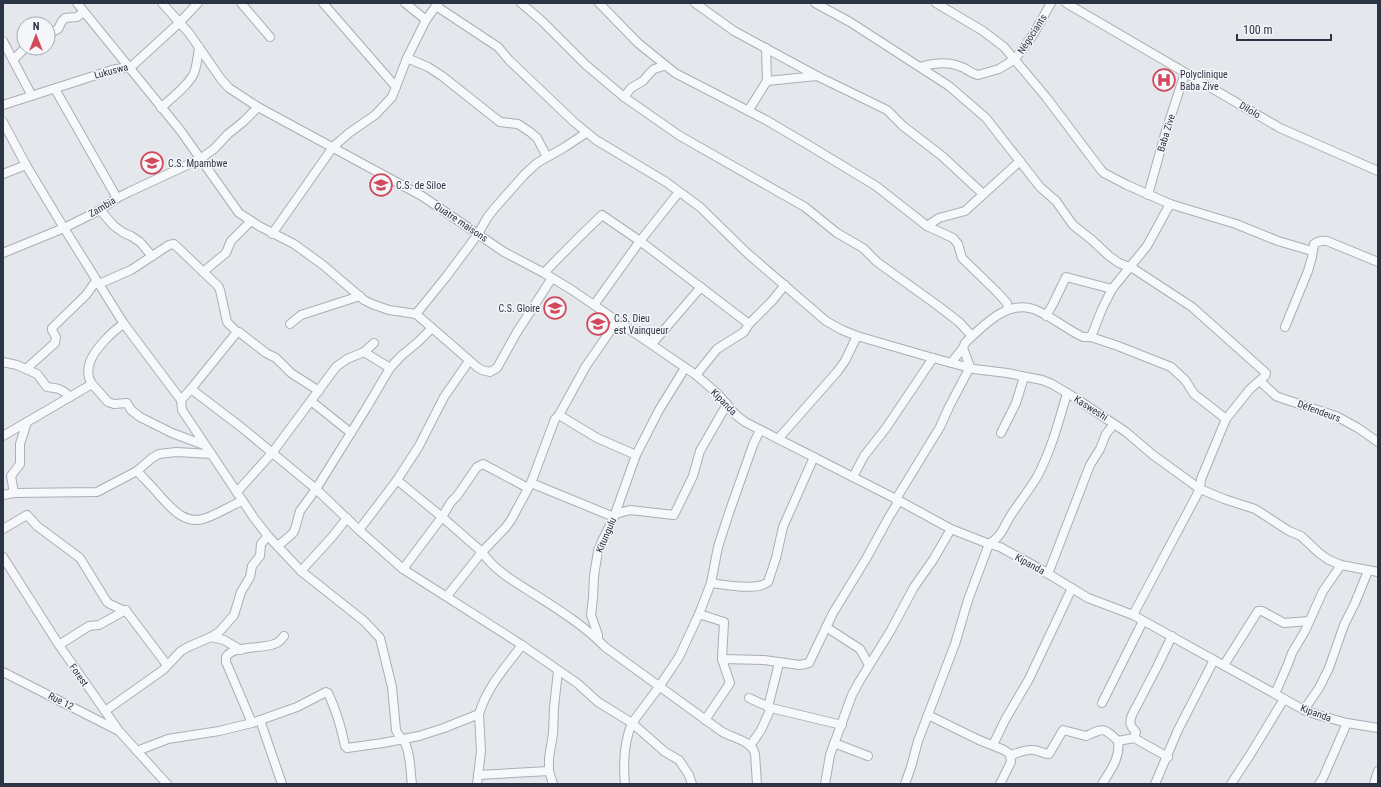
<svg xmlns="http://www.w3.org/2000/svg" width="1381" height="787" viewBox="0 0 1381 787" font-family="'Roboto Condensed',sans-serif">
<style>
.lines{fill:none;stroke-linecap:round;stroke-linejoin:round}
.minor-casing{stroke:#a9aeb7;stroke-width:10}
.minor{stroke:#f7f8fa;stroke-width:8}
.labels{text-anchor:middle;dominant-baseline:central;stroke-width:3;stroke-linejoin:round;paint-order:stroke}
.street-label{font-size:10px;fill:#2b3445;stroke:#f4f6f9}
.poi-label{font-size:10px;fill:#2b3445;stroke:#f4f6f9;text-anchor:start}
</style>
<rect width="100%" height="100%" fill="#e4e7ec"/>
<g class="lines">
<g class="minor-casing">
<g id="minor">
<path d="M77 3 180 130 239 213 259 226 294 244 323 265 364 300 372 304 389 310 416 314 477 367 482 370 490 372 497 368 517 332 552 278"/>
<path d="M162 3 189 33 221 79 229 88 258 107 422 196 504 252 544 273 572 290 696 375 718 394 736 415 745 422 896 499 951 529 989 544 1000 547 1042 570 1088 598 1133 615 1304 710 1318 715 1347 723 1378 728"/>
<path d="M241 3 270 37"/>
<path d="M323 3 396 87"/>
<path d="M405 3 426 20"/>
<path d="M521 3 542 21 586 65 624 97 680 136 805 207 837 233 863 248 877 262 937 305 959 322 972 336"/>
<path d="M599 3 638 43 675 73 766 120 810 146 876 186 927 226 953 238 958 244 962 258 997 292 1007 303 1008 309"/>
<path d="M695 3 734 31 817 76 887 110 903 126 942 156 983 194"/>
<path d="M815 3 850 22 949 86 986 118 1040 187 1056 201 1073 225 1092 240 1109 256 1119 263 1134 269 1192 307 1266 373 1265 376 1250 389 1226 419 1201 479 1200 489 1133 615"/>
<path d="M936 3 983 31 1004 47 1046 97 1101 170 1104 173 1127 185 1170 204 1236 224 1278 241 1312 251"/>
<path d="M1066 3 1280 128 1378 171"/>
<path d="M436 6 498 47 509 60 574 122 596 140 666 182 700 207 747 253 826 321 842 330 857 336 933 358 974 369 1007 373 1042 380 1052 384 1077 399 1126 432 1153 455 1200 489 1224 499 1255 509 1289 531 1301 536 1319 553 1329 560 1341 565 1378 572"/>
<path d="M48 34 58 29 62 21 65 18 77 17 84 12"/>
<path d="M3 41 32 96"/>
<path d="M407 58 428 67 442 76 500 122 518 124 530 132 537 138 547 157"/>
<path d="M13 60 25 48"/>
<path d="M920 67C936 62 950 61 964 68 969 71 973 74 978 75L999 69 1015 59 1033 35 1051 3"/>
<path d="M767 81 817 76"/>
<path d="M55 89 117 198"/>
<path d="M624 97 631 88 643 81 649 74 654 69 664 66"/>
<path d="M3 105 112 70 132 66 179 23 198 3"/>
<path d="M161 108C171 98 189 85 194 73 197 65 198 55 199 47"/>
<path d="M748 111 767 81 766 48"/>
<path d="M3 122 26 165 64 228 124 324 181 400 182 410 254 518 268 536 301 571 364 621 380 638 392 687 396 730C398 736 402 738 405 743 411 755 410 771 412 784"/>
<path d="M3 174 26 165"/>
<path d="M1148 195 1165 134 1185 73"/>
<path d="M100 210 114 226 124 233 131 236 140 242 152 256"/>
<path d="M927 226 939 218 965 211 1020 161"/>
<path d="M272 234 333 147 349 133 375 115 392 97 407 58 426 20 438 3"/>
<path d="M3 253 64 228 100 210 117 198 129 192 200 159 214 149 228 134 243 122 258 107"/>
<path d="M203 272 226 253 231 241 251 221"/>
<path d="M544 273C563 253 582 234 602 215L640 241 749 324"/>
<path d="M99 284 131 270 169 245 174 244 218 286 220 290 227 322 237 332"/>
<path d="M594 305 640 241 679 192"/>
<path d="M416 314 446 277 478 234 487 218 494 209 524 175 537 163 565 147 586 133"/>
<path d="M1046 316 1053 304 1066 277 1112 289"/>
<path d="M290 324 301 315 360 296"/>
<path d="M1285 327 1308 271 1312 257 1314 244C1318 241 1322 240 1327 241L1378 262"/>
<path d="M642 337 664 331"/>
<path d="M1091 337 1102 309 1112 289 1147 246 1170 204"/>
<path d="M652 344 701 287"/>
<path d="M364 352 390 368"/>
<path d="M3 362 17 365 37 374 47 387C57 388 63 389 70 397"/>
<path d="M951 363 963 348"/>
<path d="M26 369 55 343 56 337 52 330V328L86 295 96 281"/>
<path d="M696 375 717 349 744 332 749 324 772 301 785 285"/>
<path d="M1260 381 1276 396 1281 398 1336 416 1358 428 1378 442"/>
<path d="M92 384C88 378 87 370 90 362 94 350 113 330 124 324"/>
<path d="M191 389 237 332H239L266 353 276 358 291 373 319 391"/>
<path d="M181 400 191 389 241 427 316 489 359 530 403 569 522 645 577 683 598 702 632 723 665 752 679 760 689 775 692 784"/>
<path d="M311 401 351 433"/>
<path d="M559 415 597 438 636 455"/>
<path d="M1001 433 1016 403 1024 377"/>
<path d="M3 436 92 384 108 402 114 404 127 403 131 410 140 417 172 433 204 445"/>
<path d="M778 439 837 372 845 361 857 336"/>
<path d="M137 471C144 479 153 487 160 496 172 509 186 526 206 518 218 514 230 506 242 501"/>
<path d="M853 477 864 456 886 428 933 358"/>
<path d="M397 480 442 517 482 552C495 571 515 582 534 594 559 610 585 626 605 647 644 675 682 703 721 731 731 738 752 740 755 754L757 784"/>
<path d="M531 483 614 517"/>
<path d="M237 492 272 453 336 367 347 359 364 352 374 343"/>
<path d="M14 493 11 476 20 464V444L27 422"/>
<path d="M3 495 14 493 97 492 137 471 152 458 159 454 176 452 211 454"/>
<path d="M616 514 630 510 674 515 693 476 700 451 727 404"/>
<path d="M3 529 27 515 37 526 80 558 107 602 110 604 127 612 167 665"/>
<path d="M359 530 397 480 419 446 444 397 469 361"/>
<path d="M278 546 293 533 295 529 300 511 316 489 367 407 390 368 401 356 418 342 432 328"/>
<path d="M3 557 59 645 119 731 167 784"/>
<path d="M403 569 442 517 451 502 457 496 477 467 483 464 528 488"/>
<path d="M301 571 332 537 347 518"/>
<path d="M1048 574 1090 465 1100 449 1106 434 1114 424"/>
<path d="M711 583C724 585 758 591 768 582L776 558 783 527 814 457"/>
<path d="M447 596 482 552 506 527 511 520 531 483 555 419 559 415 586 366 617 321"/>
<path d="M699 614 724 622 722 659 730 683 705 720"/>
<path d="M826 627 860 649 869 665"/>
<path d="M211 637 224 640 241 650"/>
<path d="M598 639V635L591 615 593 598 594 576 598 551 602 541 614 517 636 455 659 410 685 368"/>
<path d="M59 645 89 626 99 625 126 610"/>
<path d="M722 659 764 660 800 665 809 663 833 613 866 559 889 517 897 504 896 499 940 427 949 407 970 367 963 348 965 343C985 324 1010 296 1040 312 1055 319 1068 330 1083 337H1091L1118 346 1171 367 1185 380 1194 394 1226 419"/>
<path d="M1224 665 1258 611H1262L1284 623 1309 621"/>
<path d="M3 672 117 730"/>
<path d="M1275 694 1288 664 1292 653 1305 631 1323 591 1341 565"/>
<path d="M749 698 771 708 842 725"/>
<path d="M1102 703 1143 621"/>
<path d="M768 707 779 663"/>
<path d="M1304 710 1319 688 1329 668 1344 625 1355 603 1368 571"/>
<path d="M105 711 163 670 181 651 188 647 211 637 219 632 227 623 234 615 241 592 250 577 252 566 260 556 261 544 268 536"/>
<path d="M928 715 979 740 1004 750 1010 754 1011 762 1000 784"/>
<path d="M260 720 282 784"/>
<path d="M252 723 226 662V657C233 645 263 649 274 644 279 643 281 640 284 636"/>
<path d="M1134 738 1136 732C1130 726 1129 723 1132 715L1157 667 1172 636"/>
<path d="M834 743 868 756"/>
<path d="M993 745 1005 720 1029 679 1072 588"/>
<path d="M750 746 761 730 771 708"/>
<path d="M137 751 168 739 219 731 252 723 297 707 326 692 328 693C337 712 341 726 345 746L347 748 383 743 419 736 444 728 479 714"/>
<path d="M1011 755C1018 753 1026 749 1033 750 1039 750 1043 754 1049 754L1063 730 1086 736C1104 728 1103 727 1118 741L1134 738 1168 757"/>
<path d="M478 775 549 771"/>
<path d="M477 784 481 751 479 714C487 687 505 668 522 645"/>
<path d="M553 784 549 771V758L553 734 554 707 558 671"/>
<path d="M625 784C623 764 624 742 632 723L659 687 679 657 699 614 711 583 718 547 729 513 753 445 760 430"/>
<path d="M825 784 830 755 852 695 859 682 891 630 914 587 933 560 951 529"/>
<path d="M905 784 911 767 918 741 955 644 968 600 989 544C1002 536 1003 528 1011 515 1019 503 1029 490 1037 477 1051 451 1059 421 1067 393"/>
<path d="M1102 784C1110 771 1121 757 1118 741"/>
<path d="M1155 784 1178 730 1214 660"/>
<path d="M1231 784 1250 755 1284 699"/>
<path d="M1319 784 1323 778 1347 723"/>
<path d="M1374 784 1378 771"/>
</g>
</g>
<use href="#minor" class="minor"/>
</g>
<defs>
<g id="hospital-ring" transform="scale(1.15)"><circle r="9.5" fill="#f4f6f9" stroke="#d1495b" stroke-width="1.5"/><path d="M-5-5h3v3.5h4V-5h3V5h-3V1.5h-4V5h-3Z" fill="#d1495b"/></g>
<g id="school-ring" transform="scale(1.15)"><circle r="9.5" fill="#f4f6f9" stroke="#d1495b" stroke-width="1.5"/><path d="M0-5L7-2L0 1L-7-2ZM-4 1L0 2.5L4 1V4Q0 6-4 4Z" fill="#d1495b"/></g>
</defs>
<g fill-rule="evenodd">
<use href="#hospital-ring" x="1164" y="80"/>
<use href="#school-ring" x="152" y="163"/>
<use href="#school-ring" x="381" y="185"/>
<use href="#school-ring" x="555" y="308"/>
<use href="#school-ring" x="598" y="324"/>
</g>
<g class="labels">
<g class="street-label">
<text transform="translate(1032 34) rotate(-57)">Négociants</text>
<text transform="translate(111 71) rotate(-15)">Lukuswa</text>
<text transform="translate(1250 110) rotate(31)">Dilolo</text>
<text transform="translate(1166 133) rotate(-73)">Baba Zive</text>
<text transform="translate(102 207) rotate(-31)">Zambia</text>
<text transform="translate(461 222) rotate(34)">Quatre maisons</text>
<text transform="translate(724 402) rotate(46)">Kipanda</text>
<text transform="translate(1091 408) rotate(33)">Kasweshi</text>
<text transform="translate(1319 411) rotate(20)">Défendeurs</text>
<text transform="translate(606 535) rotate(-67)">Kitungulu</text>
<text transform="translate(1030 564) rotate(29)">Kipanda</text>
<text transform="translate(79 675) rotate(55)">Forest</text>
<text transform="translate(61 701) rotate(27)">Rue 12</text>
<text transform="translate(1316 713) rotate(20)">Kipanda</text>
</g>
<g class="poi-label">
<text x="1180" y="74">Polyclinique<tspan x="1180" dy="12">Baba Zive</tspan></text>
<text x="168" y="163">C.S. Mpambwe</text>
<text x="396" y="185">C.S. de Siloe</text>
<text x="540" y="308" text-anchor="end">C.S. Gloire</text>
<text x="614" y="318">C.S. Dieu<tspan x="614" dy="12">est Vainqueur</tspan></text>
</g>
</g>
<rect width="1381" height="787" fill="none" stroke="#2b3445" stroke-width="8"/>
<g transform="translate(36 36)"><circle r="19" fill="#f4f6f9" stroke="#a4a8b1"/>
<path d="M0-3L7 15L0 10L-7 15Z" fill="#d1495b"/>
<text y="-6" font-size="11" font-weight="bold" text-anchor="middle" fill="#2b3445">N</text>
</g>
<path d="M1237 34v6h94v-6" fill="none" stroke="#2b3445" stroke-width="2"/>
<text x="1243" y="34" font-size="12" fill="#2b3445" stroke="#f4f6f9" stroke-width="3" paint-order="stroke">100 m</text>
</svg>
